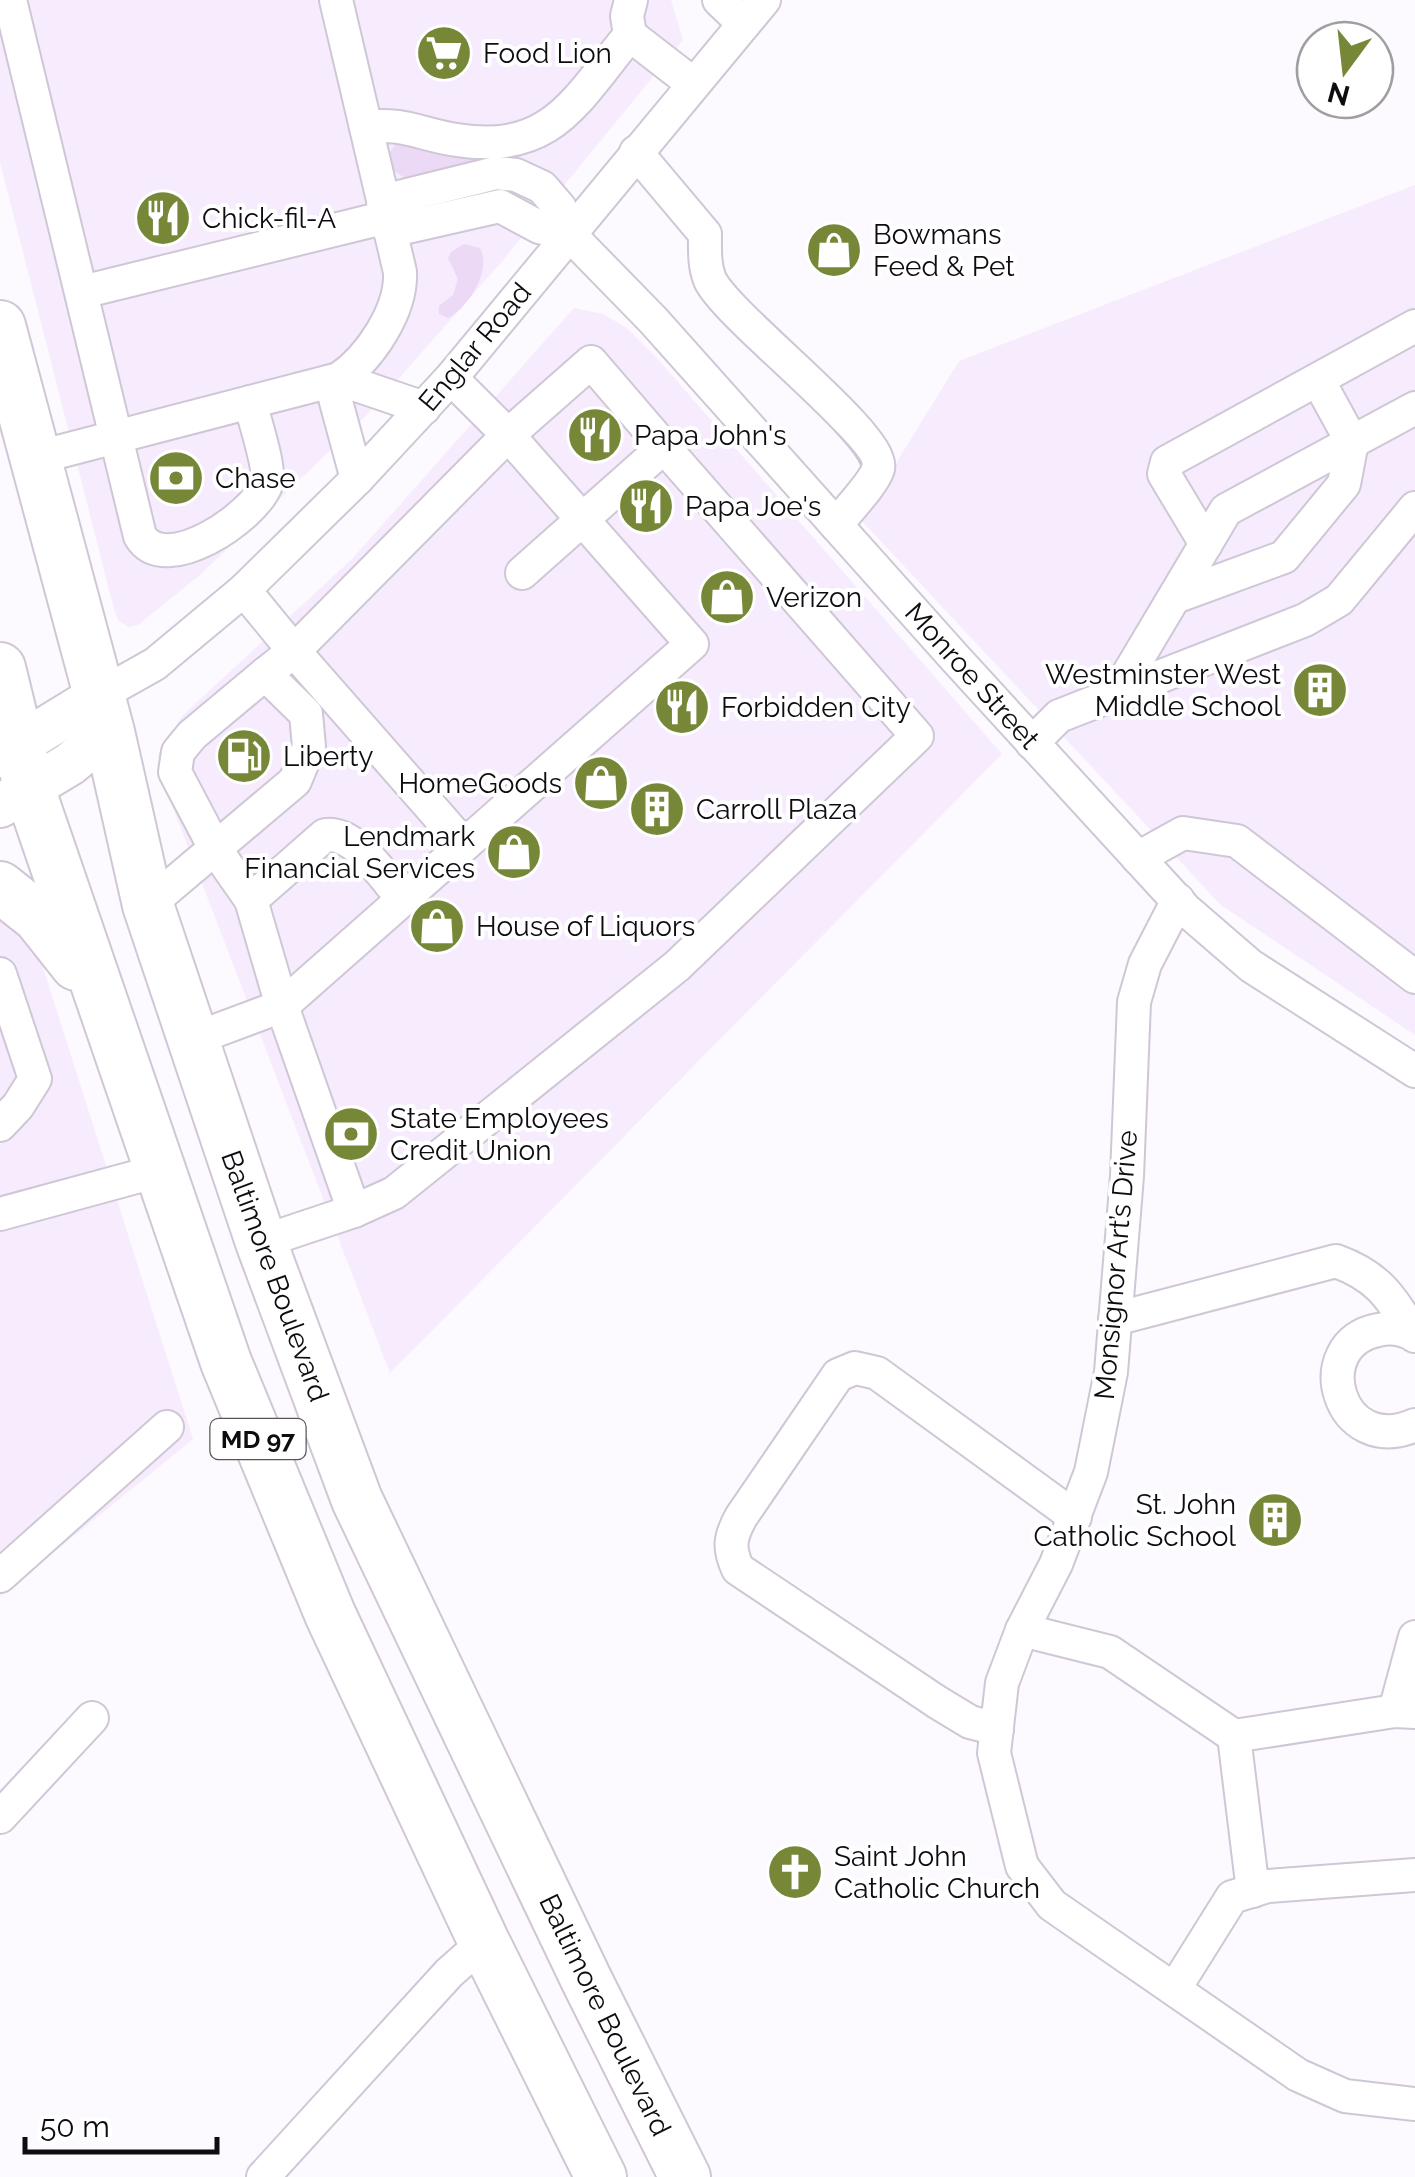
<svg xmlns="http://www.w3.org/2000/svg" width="1415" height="2177" viewBox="0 0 1415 2177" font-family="Raleway,sans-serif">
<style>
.built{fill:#f6ecfd}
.green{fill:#ebd9f5}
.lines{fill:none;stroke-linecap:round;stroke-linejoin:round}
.minor-casing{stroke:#cfc7d5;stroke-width:36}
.major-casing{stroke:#cfc7d5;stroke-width:46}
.highway-casing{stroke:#cfc7d5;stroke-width:54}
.minor{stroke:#fff;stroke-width:32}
.major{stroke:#fff;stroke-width:42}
.highway{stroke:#fff;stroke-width:50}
.labels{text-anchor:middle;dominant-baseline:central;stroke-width:8;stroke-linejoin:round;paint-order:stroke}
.shield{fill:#fff;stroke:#575558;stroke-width:2.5}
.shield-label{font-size:25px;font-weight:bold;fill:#0f0c11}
.poi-label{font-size:28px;fill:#0f0c11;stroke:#fff;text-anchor:start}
.street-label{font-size:28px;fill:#0f0c11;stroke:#fff}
</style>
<rect width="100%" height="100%" fill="#fcf9ff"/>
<g class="built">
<path d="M0 0H671L683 40 504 259 364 418 201 574 138 625 129 627 119 621 115 613 0 162Z"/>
<path d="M1415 185V1035L1221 905 861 520 959 361Z"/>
<path d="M574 308 603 314 627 328 656 357 1002 754 390 1373 170 800 158 755 182 716 352 559Z"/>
<path d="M0 915 17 920 39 955 193 1439 0 1596Z"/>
</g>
<g class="green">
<path d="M396 143 445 154 486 159 405 178 393 170 388 155Z"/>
<path d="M464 244 480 248C492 270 468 308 448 318L439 314V306L453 295 458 279 448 258 451 252Z"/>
</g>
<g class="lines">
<g class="minor-casing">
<g id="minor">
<path d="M10 0 140 536C165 578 254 517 266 485 272 471 254 419 250 402"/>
<path d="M631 0 627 16 630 35 692 83"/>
<path d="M719 0 744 24"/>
<path d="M366 127C403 122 422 135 457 140 553 155 576 99 630 35"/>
<path d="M636 152 705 234C705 250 704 265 710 280 729 319 887 437 878 469 874 483 846 512 836 525"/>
<path d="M383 201 496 173 516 175 542 187 560 208 570 235 653 320 955 658 1185 909 1251 966 1415 1071"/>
<path d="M390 231 500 206 539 227 570 235"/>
<path d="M82 292 387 217"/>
<path d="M339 379 335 398 357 479"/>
<path d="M339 379 424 408"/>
<path d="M35 458 339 379C370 358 402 310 400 272L336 0"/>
<path d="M1206 544 1164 474 1167 462 1415 326"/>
<path d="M244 590 294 651 508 435 591 362 664 447 522 573"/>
<path d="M1175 597 1284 557 1344 484 1352 442 1318 380"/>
<path d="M265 674 192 735 178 752 175 772 216 850 251 900 282 1006 354 1211"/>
<path d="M1117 693 1226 510 1415 408"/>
<path d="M98 696 155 664 244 590 357 479 451 378 764 0"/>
<path d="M1032 743 1059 716 1305 620 1339 600 1415 508"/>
<path d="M1138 858 1183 833 1237 841 1415 977"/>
<path d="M251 900 325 835C356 831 384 878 403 899"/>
<path d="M1178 900 1145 964 1134 1002 1127 1176 1111 1372 1091 1472 1056 1564 1022 1630 1002 1683 994 1753 1022 1866 1052 1905 1298 2075 1345 2096 1415 2104"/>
<path d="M148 905 295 781 309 747 306 714 265 674 294 651 464 845"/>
<path d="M0 974 35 1079 18 1106 0 1125"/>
<path d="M191 1040 282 1006 692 644 508 435 451 378"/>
<path d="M0 1214 158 1171"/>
<path d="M261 1242 354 1211 394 1193 677 966 917 736 664 447"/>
<path d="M1115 1319 1336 1261C1380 1277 1391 1298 1415 1336"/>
<path d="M1415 1336C1404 1329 1391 1327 1378 1330 1306 1344 1338 1459 1415 1425"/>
<path d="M0 1576 167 1427"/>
<path d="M1022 1630 1110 1652 1234 1736 1395 1711 1415 1712"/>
<path d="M1395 1711 1415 1637"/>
<path d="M997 1729 970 1722 937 1702 738 1569C728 1548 730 1537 741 1517L838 1375 855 1368 877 1373 1075 1517"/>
<path d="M1234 1736 1253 1891"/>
<path d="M0 1817 92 1718"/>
<path d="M1175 1988 1232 1897 1268 1886 1415 1875"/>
<path d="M263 2177 449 1973 484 1942"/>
</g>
</g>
<g class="major-casing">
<g id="major">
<path d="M0 756 98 696"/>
<path d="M0 806 70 764 109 732"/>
</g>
</g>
<g class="highway-casing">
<g id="highway">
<path d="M0 326 109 732 148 905 261 1242 357 1500 587 1981 685 2177"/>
<path d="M0 668 30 791 226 1362 330 1614 484 1942 601 2177"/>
<path d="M0 887 38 917 76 965"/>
</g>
</g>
<use href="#minor" class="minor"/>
<use href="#major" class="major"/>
<use href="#highway" class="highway"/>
</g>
<defs>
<g id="supermarket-disc" transform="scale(2.875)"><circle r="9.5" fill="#768838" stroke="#fff"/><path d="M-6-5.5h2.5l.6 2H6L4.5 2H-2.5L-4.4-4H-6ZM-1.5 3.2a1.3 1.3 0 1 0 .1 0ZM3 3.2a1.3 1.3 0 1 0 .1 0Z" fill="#fff"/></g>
<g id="restaurant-disc" transform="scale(2.875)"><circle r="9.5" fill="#768838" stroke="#fff"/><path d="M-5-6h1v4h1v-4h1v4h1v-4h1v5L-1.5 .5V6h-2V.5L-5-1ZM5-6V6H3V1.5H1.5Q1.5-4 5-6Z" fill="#fff"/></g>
<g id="shop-disc" transform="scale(2.875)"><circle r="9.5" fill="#768838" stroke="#fff"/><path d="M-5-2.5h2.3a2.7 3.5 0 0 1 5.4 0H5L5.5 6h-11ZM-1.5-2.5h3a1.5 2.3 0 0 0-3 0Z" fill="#fff"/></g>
<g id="bank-disc" transform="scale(2.875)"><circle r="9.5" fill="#768838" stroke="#fff"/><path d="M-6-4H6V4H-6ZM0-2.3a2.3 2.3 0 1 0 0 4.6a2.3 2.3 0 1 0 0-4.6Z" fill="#fff"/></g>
<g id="building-disc" transform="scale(2.875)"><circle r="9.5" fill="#768838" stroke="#fff"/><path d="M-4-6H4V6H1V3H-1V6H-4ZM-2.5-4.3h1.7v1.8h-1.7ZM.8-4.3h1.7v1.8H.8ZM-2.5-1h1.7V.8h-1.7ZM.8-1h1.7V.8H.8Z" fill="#fff"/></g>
<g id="fuel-disc" transform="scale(2.875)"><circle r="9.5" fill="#768838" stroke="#fff"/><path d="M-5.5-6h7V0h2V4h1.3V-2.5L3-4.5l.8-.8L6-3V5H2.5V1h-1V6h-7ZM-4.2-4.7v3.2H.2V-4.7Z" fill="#fff"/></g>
<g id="church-disc" transform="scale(2.875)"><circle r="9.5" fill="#768838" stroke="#fff"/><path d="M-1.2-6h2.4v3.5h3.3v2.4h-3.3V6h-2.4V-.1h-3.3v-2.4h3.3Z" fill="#fff"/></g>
</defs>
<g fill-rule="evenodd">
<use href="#supermarket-disc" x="444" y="53"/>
<use href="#restaurant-disc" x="163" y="218"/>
<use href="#shop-disc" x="834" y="250"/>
<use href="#restaurant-disc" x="595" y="435"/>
<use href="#bank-disc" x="176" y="478"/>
<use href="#restaurant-disc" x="646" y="506"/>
<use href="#shop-disc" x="727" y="597"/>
<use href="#building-disc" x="1320" y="690"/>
<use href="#restaurant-disc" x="682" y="707"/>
<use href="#fuel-disc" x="244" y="756"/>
<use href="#shop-disc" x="601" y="783"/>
<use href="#building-disc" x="657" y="809"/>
<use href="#shop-disc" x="514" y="852"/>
<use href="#shop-disc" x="437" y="926"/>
<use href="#bank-disc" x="351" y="1134"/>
<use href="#building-disc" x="1275" y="1520"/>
<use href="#church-disc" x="795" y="1872"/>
</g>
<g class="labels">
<rect class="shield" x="210.5" y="1419" width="95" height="40" rx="8"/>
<g class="shield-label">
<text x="258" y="1439">MD 97</text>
</g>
<g class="poi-label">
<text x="483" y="53">Food Lion</text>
<text x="202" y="218">Chick-fil-A</text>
<text x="873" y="234">Bowmans<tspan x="873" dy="32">Feed &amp; Pet</tspan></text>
<text x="634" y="435">Papa John's</text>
<text x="215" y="478">Chase</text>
<text x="685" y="506">Papa Joe's</text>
<text x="766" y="597">Verizon</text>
<text x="1281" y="674" text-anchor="end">Westminster West<tspan x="1281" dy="32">Middle School</tspan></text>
<text x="721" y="707">Forbidden City</text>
<text x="283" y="756">Liberty</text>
<text x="562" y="783" text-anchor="end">HomeGoods</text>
<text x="696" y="809">Carroll Plaza</text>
<text x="475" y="836" text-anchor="end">Lendmark<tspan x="475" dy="32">Financial Services</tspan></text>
<text x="476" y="926">House of Liquors</text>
<text x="390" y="1118">State Employees<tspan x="390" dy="32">Credit Union</tspan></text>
<text x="1236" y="1504" text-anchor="end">St. John<tspan x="1236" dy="32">Catholic School</tspan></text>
<text x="834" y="1856">Saint John<tspan x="834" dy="32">Catholic Church</tspan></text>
</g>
<g class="street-label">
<text transform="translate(475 347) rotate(-50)">Englar Road</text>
<text transform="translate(972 676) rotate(48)">Monroe Street</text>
<text transform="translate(1116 1265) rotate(-85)">Monsignor Art’s Drive</text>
<text transform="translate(275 1276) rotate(70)">Baltimore Boulevard</text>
<text transform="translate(605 2015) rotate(64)">Baltimore Boulevard</text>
</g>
</g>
<g transform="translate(1345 70) rotate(195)"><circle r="48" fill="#ffffff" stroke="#9f9ea0" stroke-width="2.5"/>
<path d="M0-8L18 38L0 25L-18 38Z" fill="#768838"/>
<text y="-15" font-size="28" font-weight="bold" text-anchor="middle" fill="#0f0c11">N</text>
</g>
<path d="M25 2137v15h192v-15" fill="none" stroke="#0f0c11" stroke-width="5"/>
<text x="40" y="2137" font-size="30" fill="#0f0c11" stroke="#ffffff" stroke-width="8" paint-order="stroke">50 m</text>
</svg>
